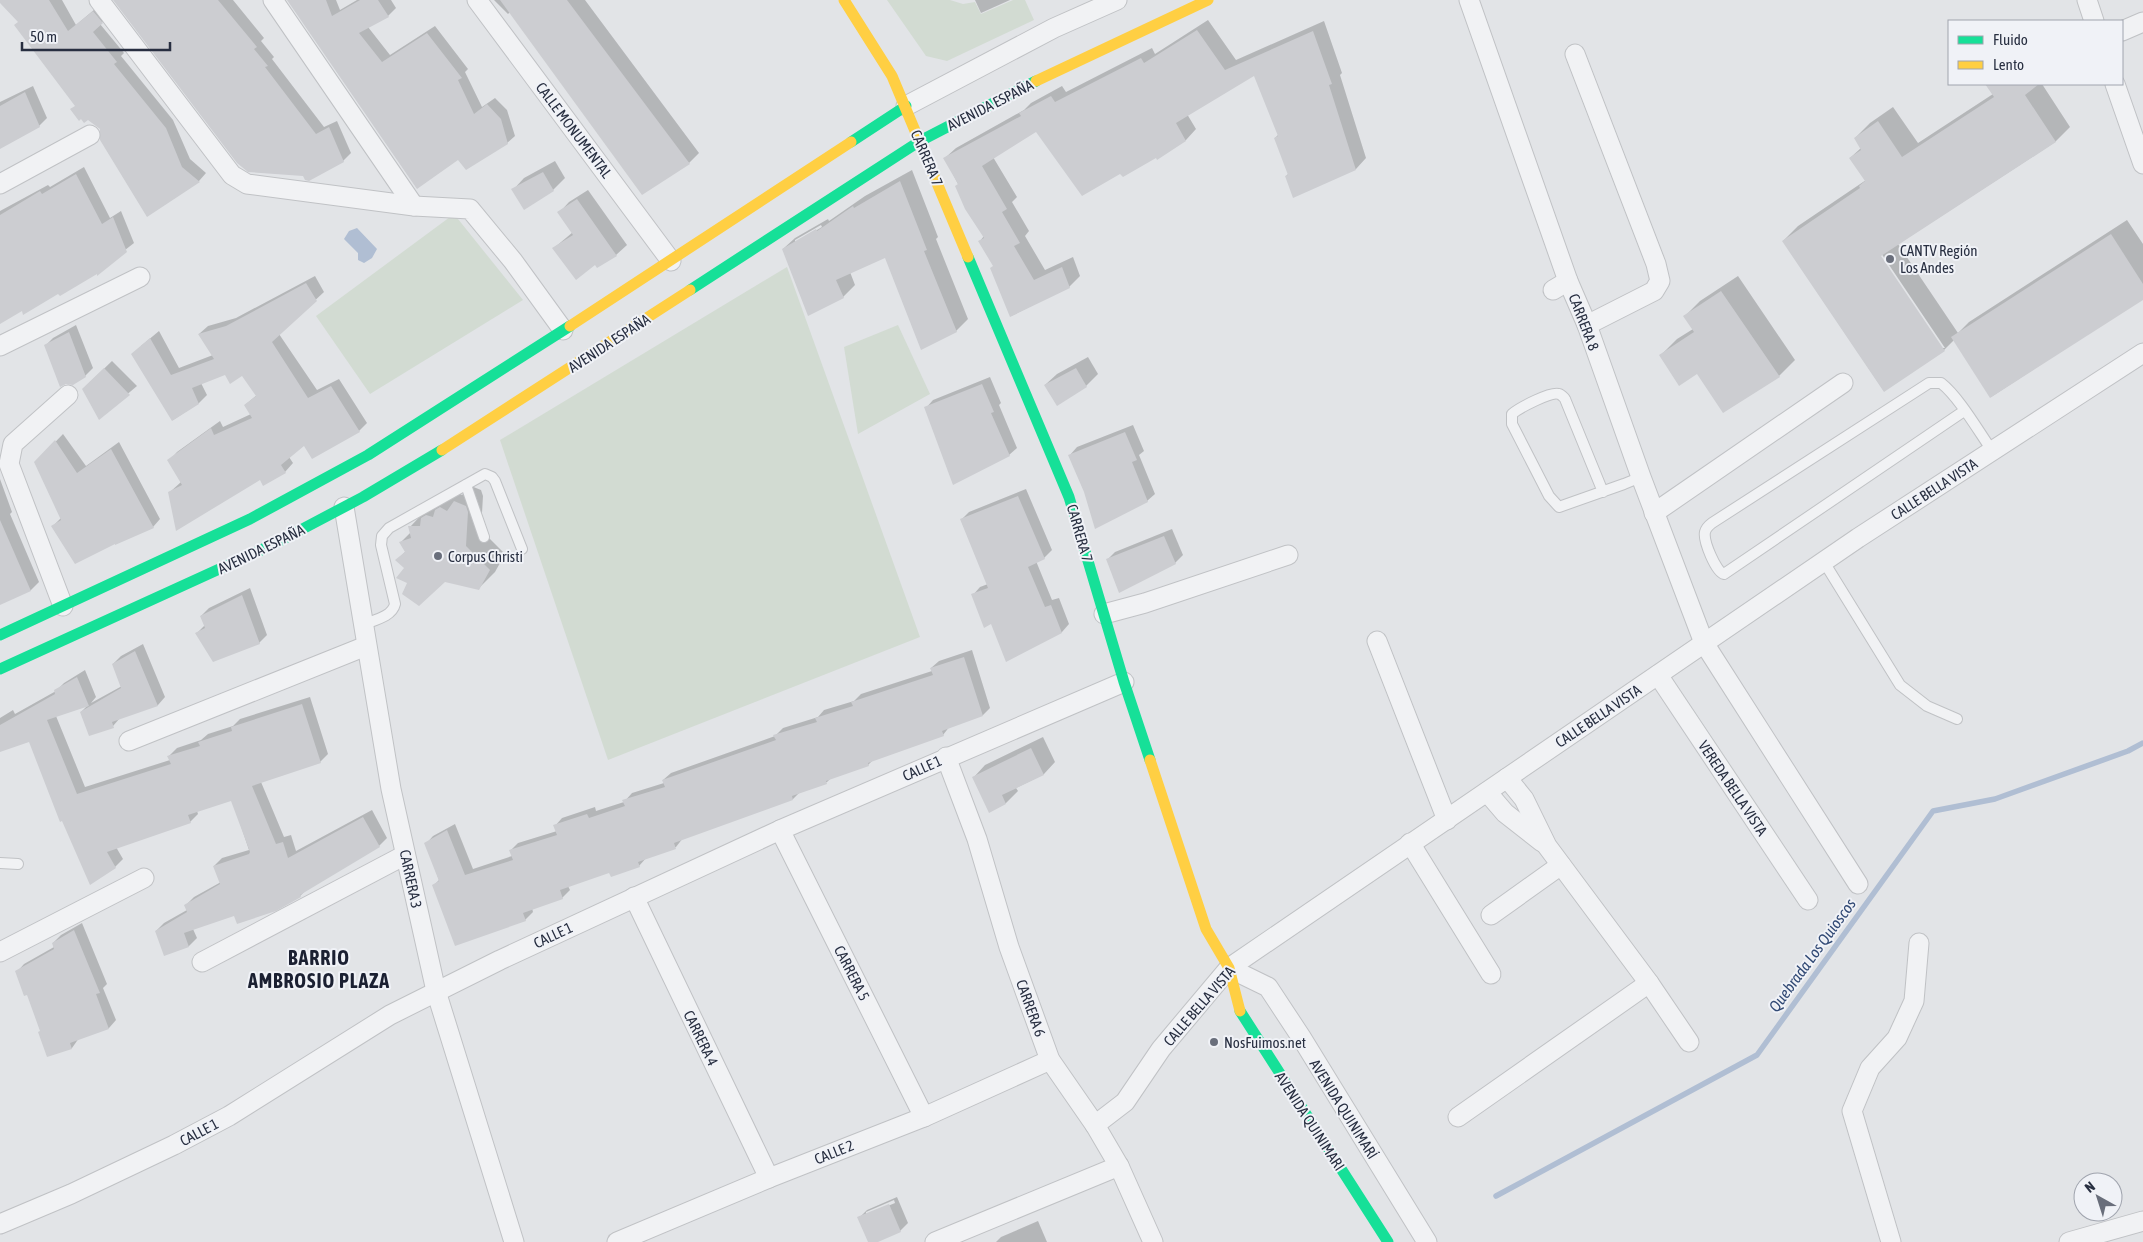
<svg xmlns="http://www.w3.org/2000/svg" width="2143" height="1242" viewBox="0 0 2143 1242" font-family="'Asap Condensed',sans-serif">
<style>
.green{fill:#d2dbd2}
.water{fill:#b0bed3}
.shadow{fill:#0003;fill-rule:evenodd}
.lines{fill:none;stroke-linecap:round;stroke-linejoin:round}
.stream{stroke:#b0bed3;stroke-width:5.5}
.building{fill:#cccdd1}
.lane-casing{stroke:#c0c2c5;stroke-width:12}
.street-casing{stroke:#c0c2c5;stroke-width:21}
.lane{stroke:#f1f2f4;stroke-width:10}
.street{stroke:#f1f2f4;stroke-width:19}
.fast{stroke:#16e098;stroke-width:11}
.slow{stroke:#ffcf43;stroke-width:11}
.poi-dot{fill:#696e7b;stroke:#f0f2f7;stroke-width:2}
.labels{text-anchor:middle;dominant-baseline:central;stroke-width:4;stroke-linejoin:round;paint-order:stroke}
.street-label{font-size:15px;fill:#282f41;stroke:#f0f2f7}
.poi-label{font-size:15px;fill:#282f41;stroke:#f0f2f7;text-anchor:start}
.water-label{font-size:16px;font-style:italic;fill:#324a75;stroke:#f0f2f7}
.district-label{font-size:20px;font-weight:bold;letter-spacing:1px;fill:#1b2032;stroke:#f0f2f7}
</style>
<rect width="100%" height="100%" fill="#e2e4e7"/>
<g class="green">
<path d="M887 0H950L963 4 975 2 981 14 1013 0H1025L1034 20 947 61 926 56Z"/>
<path d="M454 214 523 300 370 394 316 316Z"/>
<path d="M787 267 920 637 608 760 500 440Z"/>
<path d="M898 325 930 394 858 434 844 347Z"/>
</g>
<path class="water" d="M357 228 377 249 372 258 364 263 358 260V253L344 239 349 231Z"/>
<g class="shadow">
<path d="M0 0H62L76 25 101 4 110 15 100 24 124 53 121 56 173 120 190 159 206 173 199 181 147 216 101 129 76 105 20 21Z"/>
<path d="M116 0H233L264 38 261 41 274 57 272 59 324 127 337 121 351 153 343 161 304 175Z"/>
<path d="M288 0H336L340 10 357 0H391L396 8 388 16 368 27 390 55 435 26 468 69 465 72 482 107 495 98 507 110 515 136 507 143 459 158Z"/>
<path d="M494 0H585L699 153 689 163 510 12 508 14Z"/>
<path d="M975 0H1010L981 13Z"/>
<path d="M1208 20 1236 60 1324 21 1342 73 1340 75 1366 158 1356 169 1286 176 1289 173 1275 138 1279 134 1255 74 1187 114 1196 129 1186 140 1157 158 1036 130 993 157 1017 197 1012 202 1029 231 1025 236 1045 270 1073 257 1080 276 1069 287 1011 316 994 265 980 241 984 236 945 158 956 148 1024 110 1031 103 1062 86 1066 92 1152 48 1155 54Z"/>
<path d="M1986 84H2042L2070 127 2055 142 1898 244 1958 333 1969 322 2127 220 2143 244V298L1991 397 1954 340 1944 350 1884 391 1783 241 1798 226 1866 180 1850 158 1861 148 1855 138 1870 123 1893 107 1918 143 1993 94ZM1879 250 1945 348H1942L1877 252Z"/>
<path d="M33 86 47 118 39 126 0 146V102Z"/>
<path d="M555 161 565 178 553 190H513L524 178Z"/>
<path d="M84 167 110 218 121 211 134 243 97 272 22 309 0 322V211L48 185 50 187Z"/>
<path d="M912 170 938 237 936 239 968 319 956 331 885 256 850 272 855 285 843 297 783 249 795 238 828 219 829 221 865 196ZM821 225 822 227 795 243V240Z"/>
<path d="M588 190 627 245 616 255 595 264 554 248 573 232 559 213 569 202Z"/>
<path d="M315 276 324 292 279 334 317 390 339 379 367 423 359 431 304 445 289 457 293 463 285 472 261 479 170 492 181 482 169 461 177 452 220 421 223 427 251 414 245 405 257 395 243 374H225L201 383 207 395 199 403 173 420 141 346 159 331 179 368 213 355 199 334 208 326 236 318Z"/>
<path d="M1738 276 1795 360 1779 376 1698 372 1661 355 1677 339 1693 329 1685 316 1700 301Z"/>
<path d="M76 325 93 368 85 376 45 346 53 338Z"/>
<path d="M1088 357 1098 374 1086 386 1045 385 1057 374Z"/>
<path d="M112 361 137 386 99 418 83 389Z"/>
<path d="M990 377 1001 403 999 405 1017 448 1009 455 926 408 933 400Z"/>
<path d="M1133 425 1144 451 1139 455 1155 494 1147 501 1085 492 1070 455 1077 447Z"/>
<path d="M63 434 86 466 119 442 160 519 153 527 53 526 61 518 36 462Z"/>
<path d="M0 479 12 512 10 514 39 582 31 590 0 603Z"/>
<path d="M471 486 481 490 483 496 481 530 505 554 495 572 479 588 445 580 408 583 405 568 397 560 406 551 401 542 411 532 410 527 425 511H429L438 503 457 492 462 495Z"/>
<path d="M1026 489 1052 550 1044 558 1036 561 1052 600 1059 598 1069 624 1062 632 1006 660 992 623 973 595 980 587 988 584 961 520 969 512Z"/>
<path d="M1172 529 1183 555 1175 563 1107 560 1115 552Z"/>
<path d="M250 588 267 635 259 643 196 634 205 625 201 616 209 608Z"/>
<path d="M143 644 165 697 158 705 120 718 113 726 81 712 88 705 56 716 85 787 170 760 169 756 177 748 201 740 208 734 233 726 240 719 310 697 328 754 320 762 261 782 284 837 291 835 296 851 372 810 387 838 379 846 306 890 300 896 234 914 193 929 197 938 189 946 165 954 156 931 164 923 187 910 186 905 194 897 221 882 214 866 222 858 249 850 232 799 197 811 198 814 190 822 116 847 123 859 115 867 30 741 0 750V718L13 710 15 714 56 691 64 683 85 670 96 697 91 703 122 686 113 664 121 656Z"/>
<path d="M972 650 990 708 983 715 950 726 943 735 874 759 868 765 832 777 827 782 800 792 793 799 683 838 676 847 647 857 639 866 610 871 568 886 570 890 562 898 532 908 533 912 525 920 433 886 439 880 426 844 433 836 455 824 473 869 512 856 510 851 518 843 557 831 555 826 562 818 595 807 596 811 624 802 632 793 664 783 663 780 671 773 775 736 783 728 818 717 824 710 854 701 861 694 932 671 931 668 939 661Z"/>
<path d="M1043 737 1055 762 1044 774 1016 788 1018 791 1006 803 990 811 974 777 985 765Z"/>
<path d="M82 923 107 984 103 988 116 1020 109 1028 79 1038 72 1048 48 1056 42 1031 28 994 17 972 24 964 54 947 53 943 61 935Z"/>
<path d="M897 1197 908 1223 900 1231 874 1242H869L859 1218 867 1210ZM894 1200 895 1203 866 1215V1212Z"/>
<path d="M1038 1221 1047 1242H996L1001 1237Z"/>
</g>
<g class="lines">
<path class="stream" d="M1496 1196 1757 1055 1933 811 1995 799 2128 751 2143 743"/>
</g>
<g class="building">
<path d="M0 0H49L68 31 93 11 103 23 93 32 117 62 114 64 166 128 182 167 200 182 147 217 100 140V129L88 120 84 123 81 119 79 121 70 109 75 106 14 25 18 22 0 3Z"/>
<path d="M113 0H218L257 47 254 49 268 66 265 67 316 134 329 127 344 162 309 181 305 180 303 176 248 172 237 163Z"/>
<path d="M287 0H326L332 16 360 0H378L389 17 359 33 382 62 427 33 462 78 458 80 474 114 487 104 501 119 508 144 466 170 458 160 417 189Z"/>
<path d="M500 0H567L690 164 642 195Z"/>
<path d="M1197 30 1225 70 1313 31 1332 84 1329 85 1356 170 1293 198 1285 176 1288 175 1274 138 1278 136 1254 76 1176 123 1186 141 1157 160 1156 158 1123 177 1120 174 1082 196 1036 132 982 166 1007 209 1002 212 1020 243 1014 246 1034 280 1062 267 1070 288 1010 317 990 268 993 266 978 241 984 238 965 209 955 186 958 184 943 158 1021 116 1019 113 1051 96 1055 102 1141 58 1144 63Z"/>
<path d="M1985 84H2039L2025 95 2056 142 1881 256 1945 351 1884 392 1782 241 1860 188 1859 186 1865 181 1849 158 1861 150 1854 138 1878 121 1902 157 1994 97Z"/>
<path d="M25 92 40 127 0 149V106Z"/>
<path d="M543 172 554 191 524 210 511 189Z"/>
<path d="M76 174 102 224 113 217 127 252 97 276V274L60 296 58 294 23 315 22 311 0 324V215L40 191 42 194Z"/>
<path d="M900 181 927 250 924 251 957 332 921 350 885 258 836 280 844 298 808 316 782 249 816 229 817 231 853 206 854 208Z"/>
<path d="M577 199 617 256 597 268 595 265 576 280 552 248 573 235 557 212Z"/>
<path d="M2111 234 2143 284V300L1990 398 1951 337Z"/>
<path d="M306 283 317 301 272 342 308 398 331 386 360 432 312 459 304 446 281 465 286 473 263 486 260 480 176 531 168 492 182 485 167 460 211 428 214 435 252 418 244 405 256 396 242 376 230 384 225 375 192 388 199 404 172 421 131 354 150 338 171 375 214 359 198 334 226 326Z"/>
<path d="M1721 291 1780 377 1723 413 1697 374 1679 386 1659 355 1694 332 1683 316Z"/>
<path d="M69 332 86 377 73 385 66 384 60 387 44 345Z"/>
<path d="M104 368 130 395 99 420 82 389Z"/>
<path d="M1076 368 1087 387 1057 406 1044 385Z"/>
<path d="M982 384 994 412 991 413 1010 456 953 485 924 407Z"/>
<path d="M1125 432 1137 460 1132 462 1148 502 1095 529 1084 492 1068 455Z"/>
<path d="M55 440 77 473 111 449 154 528 115 545V544L75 564 51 526 61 520 34 462Z"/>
<path d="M1018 496 1045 559 1028 567 1045 607 1051 605 1062 633 1006 662 991 624 984 628 971 594 988 588 960 519Z"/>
<path d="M454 501 466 506 468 512 466 546 490 570 479 590 445 582 419 606 402 594 407 583 396 578 404 568 395 560 405 552 399 542 411 538 408 526H420L421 518 426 515 433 517 435 510 440 507 447 511Z"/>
<path d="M0 520 31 591 0 605Z"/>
<path d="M1164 536 1176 564 1119 593 1106 559Z"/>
<path d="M242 595 260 644 213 662 195 633 205 628 200 616Z"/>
<path d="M135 651 158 706 112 722 114 728 89 736 80 712 121 688 112 664Z"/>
<path d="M964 657 983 716 942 731 944 736 868 763 869 766 826 781 827 784 792 796 793 800 674 843 676 849 638 862 640 867 611 877 609 873 560 890 563 899 523 913 526 921 455 946 432 885 439 881 424 843 447 830 465 875 513 860 509 850 557 835 553 825 587 814 589 818 625 806 622 800 665 787 662 780 776 740 773 735 817 722 815 718 853 706 851 702 933 675 930 668Z"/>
<path d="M77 677 89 706 47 720 77 794 171 764 167 756 200 746 198 742 232 731 231 727 302 704 321 763 252 786 276 844 283 842 288 858 363 817 380 847 300 895 301 897 276 911 237 924 234 916 184 933 189 947 164 956 155 931 187 912 184 905 220 884 213 866 249 854 250 852 231 801 188 815 191 823 107 852 116 868 90 885 62 821 60 822 29 742 0 752V725L55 694 54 690Z"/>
<path d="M1031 748 1044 775 1002 795 1006 804 989 813 972 777Z"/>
<path d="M74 930 100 993 96 994 109 1029 70 1043 72 1049 47 1057 38 1032 40 1031 27 995 24 996 15 971 54 949 52 943Z"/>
<path d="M889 1204 901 1232 878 1242H868L857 1217Z"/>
</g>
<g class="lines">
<g class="lane-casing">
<g id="lane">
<path d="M1964 411 1724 574C1716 572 1703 541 1705 532 1706 528 1708 526 1712 523L1929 383H1941C1959 397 1979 432 1993 452"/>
<path d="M466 485 484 537"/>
<path d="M1603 492 1565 399C1565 398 1560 394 1559 394 1551 391 1519 408 1512 414V424L1549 496 1559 507 1624 484 1641 477"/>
<path d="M1824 562 1900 685 1927 706 1957 719"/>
<path d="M362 625C374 620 392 617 395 604L381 545 382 536 389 528 485 474 492 477 495 481 522 549"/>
<path d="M0 863 18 864"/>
</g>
</g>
<g class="street-casing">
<g id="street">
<path d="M99 0 232 175 247 184 414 206 470 209 513 261 563 330"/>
<path d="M273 0 414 206"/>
<path d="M477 0 671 261"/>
<path d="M1469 0 1568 281 1587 325 1641 477 1704 643 1858 884"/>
<path d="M2087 0 2094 21"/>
<path d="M2122 31 2143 22"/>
<path d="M1575 54 1656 264 1660 281 1654 291 1587 325"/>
<path d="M2115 84 2143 164"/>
<path d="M906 106 1054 28 1117 0"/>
<path d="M0 184 90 135"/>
<path d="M1553 290 1568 281"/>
<path d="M0 346 140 277"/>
<path d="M344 507 391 789 436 991 514 1242"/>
<path d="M1654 513 1843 383"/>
<path d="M63 606 9 464 13 444 68 395"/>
<path d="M1104 614 1145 603 1288 555"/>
<path d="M1377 641 1447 820"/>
<path d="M1658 675 1808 900"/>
<path d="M129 741 366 646"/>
<path d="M946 757 977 839 1009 947 1050 1060 1095 1125 1119 1166 1153 1242"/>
<path d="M1507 778 1524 799 1547 846 1649 983 1689 1042"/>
<path d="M1487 792 1505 813 1542 842"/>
<path d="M780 830 924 1117"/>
<path d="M1410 843 1491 974"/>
<path d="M634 897 769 1178"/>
<path d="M1491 915 1561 865"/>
<path d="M0 952 144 878"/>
<path d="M202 962 405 855"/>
<path d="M1229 968 1268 987 1301 1037 1427 1242"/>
<path d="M1458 1117 1649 983"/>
<path d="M1095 1125 1125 1102 1161 1049 1229 968 1858 538 2143 353"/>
<path d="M0 1224 71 1194 174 1145 229 1116 390 1015 500 960 780 830 1124 682"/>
<path d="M617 1242 769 1178 924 1117 1050 1060"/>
<path d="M935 1242 1119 1166"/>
<path d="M1891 1242 1852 1111 1870 1068 1897 1038 1914 1001 1919 943"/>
<path d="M2069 1242 2143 1221"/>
</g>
</g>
<use href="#lane" class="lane"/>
<use href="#street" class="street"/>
<g class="fast">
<path d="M851 142 906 106"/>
<path d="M968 257 1069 497 1124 682 1150 760"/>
<path d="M690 290 920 141 1036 81"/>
<path d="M0 635 250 519 368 455 570 326"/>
<path d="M0 669 274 544 363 497 442 450"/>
<path d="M1240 1011 1388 1242"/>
</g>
<g class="slow">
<path d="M844 0 892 76 968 257"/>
<path d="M1036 81 1208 0"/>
<path d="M570 326 851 142"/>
<path d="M442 450 690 290"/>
<path d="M1150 760 1206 929 1229 968 1240 1011"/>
</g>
</g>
<g class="poi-dot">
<circle cx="1890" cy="259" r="5"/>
<circle cx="438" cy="556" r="5"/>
<circle cx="1214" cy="1042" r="5"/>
</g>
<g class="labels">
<g class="street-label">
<text transform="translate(990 105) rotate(-27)">AVENIDA ESPAÑA</text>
<text transform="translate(574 130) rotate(53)">CALLE MONUMENTAL</text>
<text transform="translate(927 158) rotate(67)">CARRERA 7</text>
<text transform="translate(1584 322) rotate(69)">CARRERA 8</text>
<text transform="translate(609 343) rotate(-33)">AVENIDA ESPAÑA</text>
<text transform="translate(1934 489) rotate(-33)">CALLE BELLA VISTA</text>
<text transform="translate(1080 533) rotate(74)">CARRERA 7</text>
<text transform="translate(261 549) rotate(-26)">AVENIDA ESPAÑA</text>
<text transform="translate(1598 716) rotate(-34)">CALLE BELLA VISTA</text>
<text transform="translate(922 768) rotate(-24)">CALLE 1</text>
<text transform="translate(1733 788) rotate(56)">VEREDA BELLA VISTA</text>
<text transform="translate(411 879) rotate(78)">CARRERA 3</text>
<text transform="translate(553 935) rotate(-25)">CALLE 1</text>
<text transform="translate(852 973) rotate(63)">CARRERA 5</text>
<text transform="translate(1199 1006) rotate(-49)">CALLE BELLA VISTA</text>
<text transform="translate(1031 1008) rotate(70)">CARRERA 6</text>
<text transform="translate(701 1038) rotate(64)">CARRERA 4</text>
<text transform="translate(1344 1109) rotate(58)">AVENIDA QUINIMARÍ</text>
<text transform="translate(1310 1121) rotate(57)">AVENIDA QUINIMARI</text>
<text transform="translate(199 1132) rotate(-28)">CALLE 1</text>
<text transform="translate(834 1152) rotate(-22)">CALLE 2</text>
</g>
<g class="poi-label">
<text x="1900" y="250">CANTV Región<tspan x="1900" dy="17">Los Andes</tspan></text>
<text x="448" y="556">Corpus Christi</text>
<text x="1224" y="1042">NosFuimos.net</text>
</g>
<g class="water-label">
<text transform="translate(1812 955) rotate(-54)">Quebrada Los Quioscos</text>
</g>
<g class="district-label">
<text x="319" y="957">BARRIO<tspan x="319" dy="23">AMBROSIO PLAZA</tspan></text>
</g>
</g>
<rect x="1948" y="20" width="175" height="65" fill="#f0f2f7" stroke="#a0a4ae"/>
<rect x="1958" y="36" width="25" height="8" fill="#16e098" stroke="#a0a4ae"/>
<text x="1993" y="45" font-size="15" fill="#282f41">Fluido</text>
<rect x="1958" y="61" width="25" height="8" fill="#ffcf43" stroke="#a0a4ae"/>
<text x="1993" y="70" font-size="15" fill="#282f41">Lento</text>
<g transform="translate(2098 1197) rotate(321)"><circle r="24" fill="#f0f2f7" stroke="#a0a4ae"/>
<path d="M0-4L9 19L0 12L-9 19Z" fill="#696e7b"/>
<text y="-8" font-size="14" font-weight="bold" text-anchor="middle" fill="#282f41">N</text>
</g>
<path d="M22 42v8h148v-8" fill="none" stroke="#282f41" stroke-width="2.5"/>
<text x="30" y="42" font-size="15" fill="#282f41" stroke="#f0f2f7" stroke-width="4" paint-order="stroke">50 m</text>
</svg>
